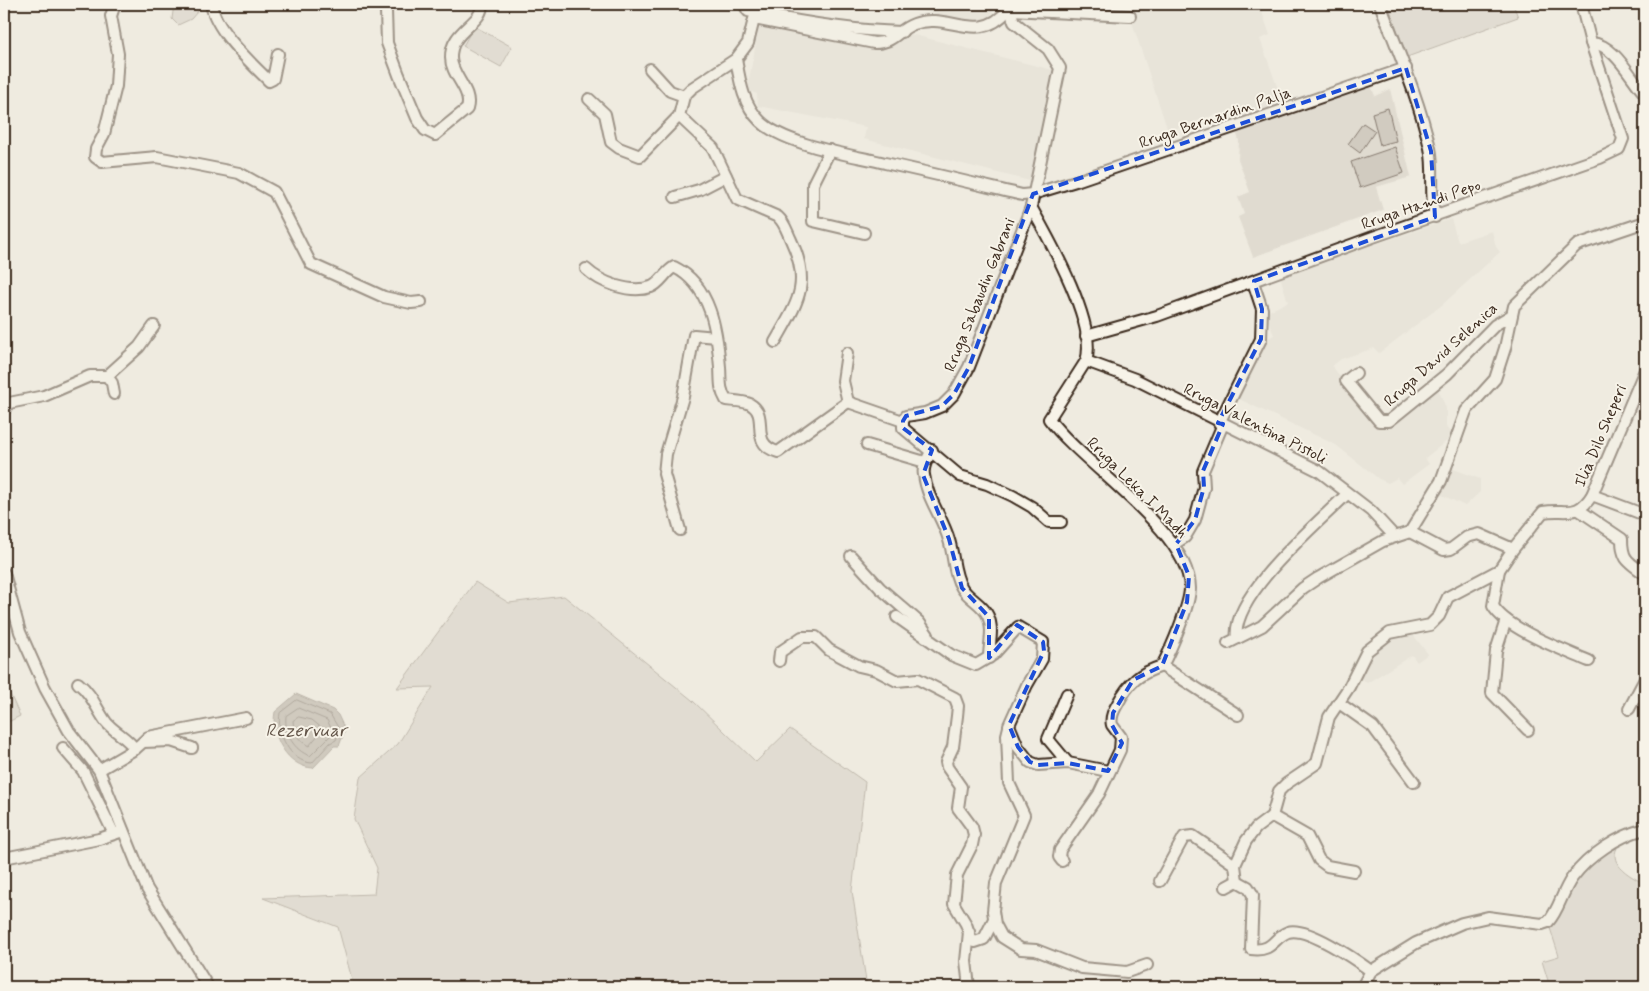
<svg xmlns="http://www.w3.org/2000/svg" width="1649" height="991" viewBox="0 0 1649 991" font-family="Mynerve,sans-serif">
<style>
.built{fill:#e0dbd0}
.green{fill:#d1cbc0;stroke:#867a6f}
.water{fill:#aaa296;stroke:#7e7266}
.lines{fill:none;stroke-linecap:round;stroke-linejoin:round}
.shore{stroke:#675a4e;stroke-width:1}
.minor-casing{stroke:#3b2a1e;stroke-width:14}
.minor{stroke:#f7f3e8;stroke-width:10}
.marked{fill:none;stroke:#1d4ed8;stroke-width:4;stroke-dasharray:10 6;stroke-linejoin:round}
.labels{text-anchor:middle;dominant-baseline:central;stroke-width:4;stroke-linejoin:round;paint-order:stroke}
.street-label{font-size:16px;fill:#3b2a1e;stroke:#f7f3e8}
.water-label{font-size:18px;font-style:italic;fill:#625448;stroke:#f7f3e8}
</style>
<rect width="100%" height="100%" fill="#efebe0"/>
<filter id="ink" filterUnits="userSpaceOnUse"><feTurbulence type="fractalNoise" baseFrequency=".02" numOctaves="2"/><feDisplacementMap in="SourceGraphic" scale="10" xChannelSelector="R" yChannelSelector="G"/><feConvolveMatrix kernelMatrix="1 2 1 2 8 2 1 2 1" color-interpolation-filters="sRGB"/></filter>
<g filter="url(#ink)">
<g class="built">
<path d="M887 4H997L986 24Z"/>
<path d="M1151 4H1259L1270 35 1260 39 1283 103 1221 124 1217 114 1168 131 1129 13Z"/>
<path d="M760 22 888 49 894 39 902 32 1057 71 1030 181 864 139 866 127 758 106 757 94 747 90Z"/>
<path d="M1370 83 1375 96 1390 89 1411 177 1376 187 1383 210 1253 257 1238 217 1244 214 1238 197 1250 192 1238 159 1239 141 1236 131Z"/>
<path d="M1451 219 1458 242 1492 231 1496 247 1500 252 1442 305 1379 353 1374 348 1341 359 1332 366 1379 426 1383 427 1436 384 1446 408V427L1453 436 1425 458 1429 464 1402 484 1397 478 1388 483 1379 479 1336 445 1237 398 1265 340 1274 335 1265 313 1288 302 1280 276Z"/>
<path d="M1451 468 1480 479V492L1465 506 1438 493Z"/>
<path d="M1411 632 1428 654 1417 662 1412 655 1367 683 1358 675 1368 652 1387 637Z"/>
</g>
<g class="green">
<path d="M174 4H204L191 19 178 25 172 19Z"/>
<path d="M1388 4H1513L1518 17 1407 57Z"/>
<path d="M474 26 512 47 501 67 463 46Z"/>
<path d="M1388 108 1396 141 1380 145 1372 113Z"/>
<path d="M1363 123 1375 131 1360 153 1348 144Z"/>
<path d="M1395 147 1404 173 1360 188 1351 162Z"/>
<path d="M475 582 509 603 564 596 692 700 756 762 790 729 865 782 852 891 867 987H354L338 927 263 898 374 894 377 868 354 819 360 778 398 744 433 687 397 688Z"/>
<path d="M4 681 20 716 4 724Z"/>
<path d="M1617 848C1608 865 1632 877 1645 884V987H1550L1542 961 1559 956 1550 928C1558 922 1560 913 1564 904 1576 879 1590 858 1617 848Z"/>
</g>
<path class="water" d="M296 694 333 710 338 715 345 730 339 746H334L313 768C287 767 270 735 275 712Z"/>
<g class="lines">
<g class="shore">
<path d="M297 700 330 714 339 729 336 740 330 743 312 763C290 762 276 733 280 713Z"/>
<path d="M298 708 327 720 332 730 331 735 310 756C294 750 284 734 286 716Z"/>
<path d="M299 717 312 720 323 729 309 746C298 741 294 732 293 721Z"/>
</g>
<g class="minor-casing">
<g id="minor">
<path d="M115 4 111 16 118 54 116 86 104 134 96 149 95 157 102 162 157 157 239 173 274 192 311 264 384 297 411 303 421 302"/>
<path d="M211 4C216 31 249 61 269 81L273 79 278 54"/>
<path d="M744 4 748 11C798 22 851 31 902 32"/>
<path d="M1008 4 1014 22 1048 49 1060 68 1031 207 969 367 954 394 942 406 925 413 906 416 903 421V428L960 476 987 484 1013 496 1032 507 1049 522H1061"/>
<path d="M1380 4C1398 51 1419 99 1430 148 1435 171 1429 194 1435 217"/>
<path d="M386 11 387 43 399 75 417 118 425 130 435 135 467 109C473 90 451 76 451 58 450 30 483 24 482 4"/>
<path d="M1591 43C1615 44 1631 79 1645 94"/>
<path d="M736 59C740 82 743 104 760 121 784 145 852 155 885 163 931 173 976 184 1022 195L1033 194 1079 180 1406 68"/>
<path d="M650 69 670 91 684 96"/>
<path d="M589 99 605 114 611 142 619 148 640 156 679 116 684 96 692 88 736 59 748 43 754 19 874 43C895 43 897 30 914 24 948 11 978 46 1008 10L1130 16"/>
<path d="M679 116 713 148 737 199 778 217C785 223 787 232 791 240 812 285 797 303 775 342"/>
<path d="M830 150 813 184V221L864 233"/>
<path d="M675 197 699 190 726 176"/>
<path d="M1031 207C1049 239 1098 325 1086 361L1049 419C1083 465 1189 531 1190 588 1190 605 1171 649 1162 666 1140 673 1129 682 1118 703 1114 710 1110 717 1112 725L1121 737 1120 750 1099 794 1060 850 1059 857 1062 861"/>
<path d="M586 269C601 283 630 294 651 287 660 284 665 272 674 267 711 285 717 331 720 367 721 381 719 388 726 400 734 401 744 401 750 404 771 416 747 443 778 452L848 402"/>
<path d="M1086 336 1157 316 1373 237 1600 158 1619 149 1623 139 1591 43 1581 4"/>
<path d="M847 353 843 381 848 402"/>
<path d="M1086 361 1135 379 1319 471 1371 511 1395 537"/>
<path d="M1356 373 1346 381 1379 421H1389L1447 374 1495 325 1510 316"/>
<path d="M107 376 139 347 154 326"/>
<path d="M107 376 112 383 114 394"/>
<path d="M848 402 903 421"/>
<path d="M4 410 9 403 44 396 90 376H107"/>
<path d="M1219 423 1261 339 1262 309 1253 282"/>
<path d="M867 445 925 462"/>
<path d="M932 450C928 458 922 466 924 475 927 499 943 518 949 540 954 555 953 574 962 588 969 599 983 604 988 616 994 629 989 644 989 658"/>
<path d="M1592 495 1645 515"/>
<path d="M1579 510 1622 539C1622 561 1629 562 1645 574"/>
<path d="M680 530 664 474 666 454 683 397 694 335 716 337"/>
<path d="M1410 532 1441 481 1466 411 1495 379 1505 348 1514 306 1577 245 1645 222"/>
<path d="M1410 532 1444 550 1451 549 1467 537 1479 534 1513 549"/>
<path d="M1174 544 1185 537 1195 520 1204 487 1203 471 1223 424"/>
<path d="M851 556 880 588 919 622 928 635"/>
<path d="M1499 570 1493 606C1506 629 1564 650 1589 661"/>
<path d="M4 573 20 632 45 688 69 731 99 770 147 889 208 987"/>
<path d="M897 617 951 655 976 665 993 655 1018 627 1043 642 1042 659 1027 685 1009 725 1018 747 1030 762 1038 765 1068 763 1108 771"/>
<path d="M1506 620 1496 651 1492 693 1528 730"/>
<path d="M1237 638C1230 596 1318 523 1347 494"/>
<path d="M1228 643 1262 626 1303 588 1318 578 1383 541 1410 532"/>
<path d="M779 661 780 652 802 637H816L829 650 859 666 876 670 897 681 918 679 955 698 958 706 957 716 953 747 946 762 947 767 961 787 958 808 972 827 974 835 972 845 957 875 954 904 966 924 971 939 975 942 984 939 994 919"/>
<path d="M1162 666 1238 715"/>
<path d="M78 683C92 694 96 708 106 722 114 732 128 738 135 749"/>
<path d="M1067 694 1048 739 1068 763"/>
<path d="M1339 703 1373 727 1414 782"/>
<path d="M1629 709 1645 679"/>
<path d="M1009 727 1007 735 1009 783 1024 815 996 883 993 911 995 924 1002 937 1021 949 1036 950 1082 968 1127 972 1147 965"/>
<path d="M143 742 148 737 246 718"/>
<path d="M63 748 83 771 114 834"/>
<path d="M99 770 135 749 143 742 171 741 192 748"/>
<path d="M1272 816 1307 836 1319 860 1327 866 1354 871"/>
<path d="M4 858 99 839 123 831"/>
<path d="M1160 881 1184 837 1193 836 1235 865"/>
<path d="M1237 881 1248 887 1253 895 1251 949C1274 952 1272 938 1288 932 1307 926 1356 960 1371 971"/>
<path d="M1226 887 1237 881 1235 865 1246 841 1256 828 1272 816 1279 791 1286 784 1317 763 1329 717 1349 687 1367 651 1390 633 1430 625 1439 616 1448 597 1499 570 1513 549 1543 512C1566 508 1577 519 1592 495L1645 370"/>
<path d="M969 932 966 961 969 987"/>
<path d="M1362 987 1371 971 1416 943 1462 923 1488 917 1542 924 1548 922C1559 910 1562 892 1572 878 1589 855 1618 836 1645 829"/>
</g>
</g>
<use href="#minor" class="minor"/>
</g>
</g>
<path d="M0 0H1649V991H0ZM1406 68 1431 151 1435 217 1254 281 1262 309 1261 339 1218 423 1223 424 1203 471 1204 487 1195 520 1176 544 1189 576 1187 602 1162 666 1133 680 1113 713 1112 725 1122 743 1108 771 1068 763 1038 765 1030 762 1018 747 1009 725 1044 651 1043 642 1017 625 989 658V617L962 588 949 539 923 475 932 450 903 428V421L906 416 942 406 954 394 969 367 1033 194Z" fill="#efebe0" fill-opacity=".55" fill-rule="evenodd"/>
<path class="marked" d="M1406 68 1431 151 1435 217 1254 281 1262 309 1261 339 1218 423 1223 424 1203 471 1204 487 1195 520 1176 544 1189 576 1187 602 1162 666 1133 680 1113 713 1112 725 1122 743 1108 771 1068 763 1038 765 1030 762 1018 747 1009 725 1044 651 1043 642 1017 625 989 658V617L962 588 949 539 923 475 932 450 903 428V421L906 416 942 406 954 394 969 367 1033 194Z"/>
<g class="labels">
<g class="street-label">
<text transform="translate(1215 118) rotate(-19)">Rruga Bernardin Palja</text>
<text transform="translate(1421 205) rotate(-19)">Rruga Hamdi Pepo</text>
<text transform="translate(980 295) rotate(-68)">Rruga Sabaudin Gabrani</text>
<text transform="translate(1441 355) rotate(-42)">Rruga David Selenica</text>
<text transform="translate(1255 424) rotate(27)">Rruga Valentina Pistoli</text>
<text transform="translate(1601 436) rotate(-67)">Ilia Dilo Sheperi</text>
<text transform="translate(1137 488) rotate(45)">Rruga Leka I Madh</text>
</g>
<g class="water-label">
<text x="306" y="731">Rezervuar</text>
</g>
</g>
<rect width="1649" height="991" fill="none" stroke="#f7f3e8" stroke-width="20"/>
<rect x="10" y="10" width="1629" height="971" fill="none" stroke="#3b2a1e" stroke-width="2" filter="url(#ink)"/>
</svg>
